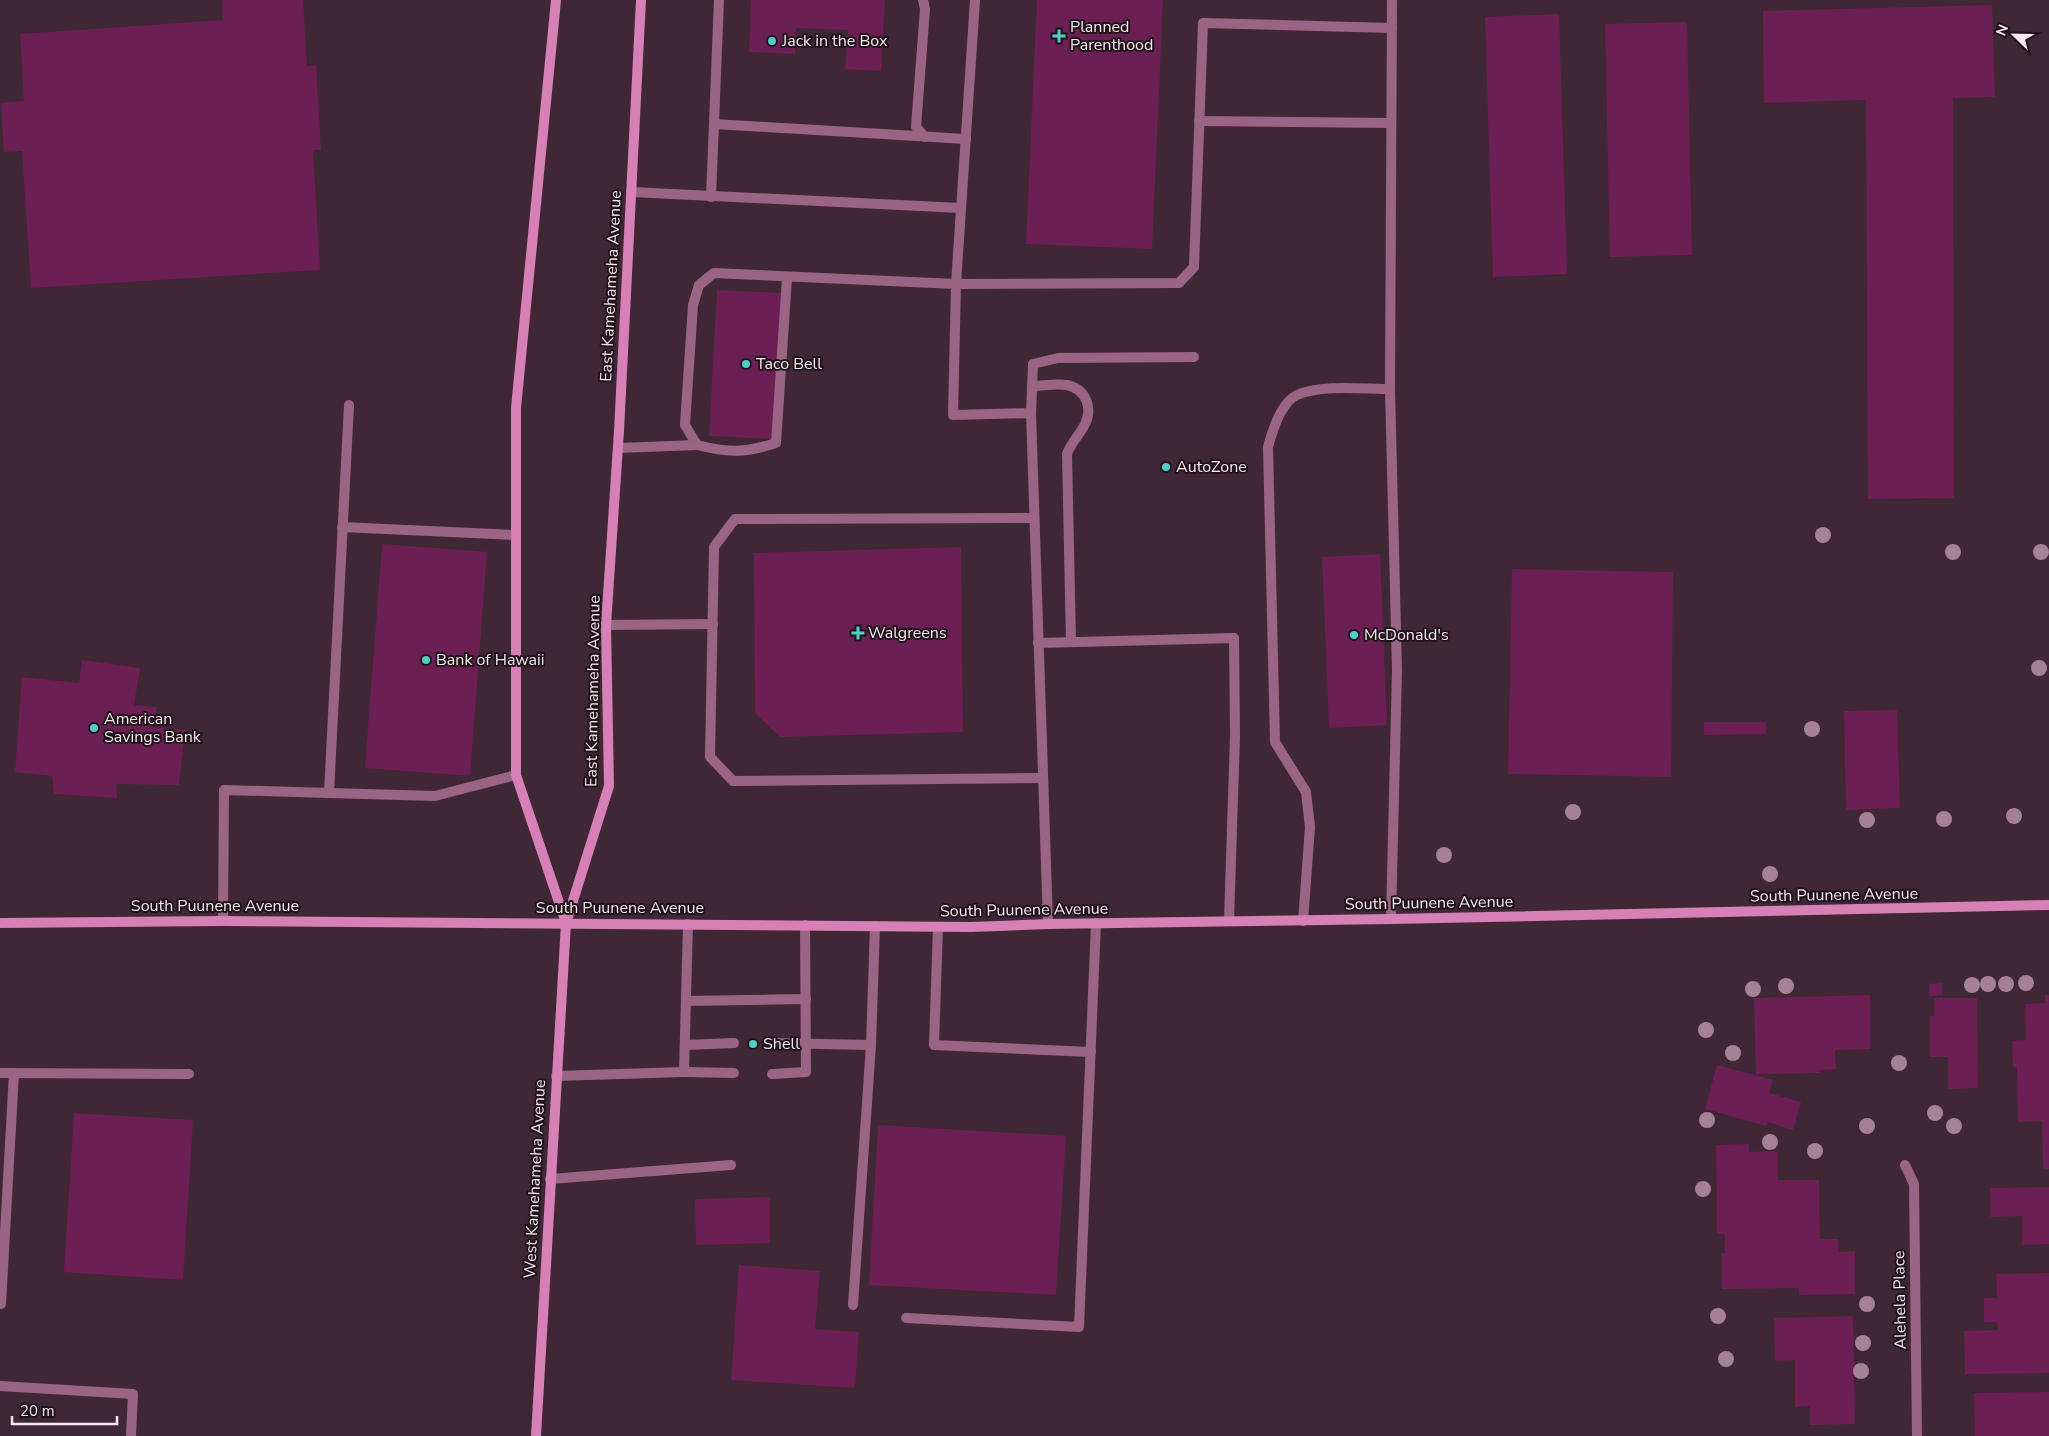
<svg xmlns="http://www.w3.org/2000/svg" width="2049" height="1436" viewBox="0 0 2049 1436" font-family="'Nunito Sans',sans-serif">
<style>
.building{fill:#6b1f53}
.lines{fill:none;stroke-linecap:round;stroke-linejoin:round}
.lane{stroke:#9a6485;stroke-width:10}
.street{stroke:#9a6485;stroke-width:10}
.secondary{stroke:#d680b5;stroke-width:10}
.tree{fill:#a58196}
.poi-dot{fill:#53cdca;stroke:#20141b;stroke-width:2}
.labels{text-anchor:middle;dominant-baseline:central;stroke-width:4;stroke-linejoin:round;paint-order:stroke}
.poi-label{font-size:16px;fill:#f8e7f0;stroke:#20141b;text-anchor:start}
.street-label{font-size:16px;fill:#f8e7f0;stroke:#20141b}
</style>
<rect width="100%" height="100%" fill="#402736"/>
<g class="building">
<path d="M222 0H303L307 66 316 65 321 150H313L320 270 31 288 22 151 4 152 1 103 24 101 20 34 223 20Z"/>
<path d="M751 0H885L881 71 845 69 848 30 796 28 795 54 749 52Z"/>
<path d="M1037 0H1163L1152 249 1026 244Z"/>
<path d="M1992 5 1995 97 1953 98 1954 498 1868 499 1866 100 1764 103 1763 11Z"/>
<path d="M1559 14 1567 274 1493 277 1485 17Z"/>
<path d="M1687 22 1692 255 1610 257 1605 24Z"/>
<path d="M717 290 783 293 774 439 709 436Z"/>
<path d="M382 544 487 552 470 776 365 768Z"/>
<path d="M961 547 963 732 780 737 755 713 754 553Z"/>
<path d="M1380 554 1387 725 1329 728 1322 557Z"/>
<path d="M1512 569 1673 572 1671 777 1508 774Z"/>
<path d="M82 660 140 668 134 705 157 707 153 727 185 730 179 785 116 784 117 798 54 794 52 776 15 772 22 677 79 683Z"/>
<path d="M1897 710 1900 808 1846 810 1844 711Z"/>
<path d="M1704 722H1766V734L1704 735Z"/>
<path d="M1942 983V995L1929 996V984Z"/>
<path d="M1870 995V1049L1835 1050 1836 1069 1820 1070V1073L1756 1074 1754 998Z"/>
<path d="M2045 995H2049V1169H2043L2042 1121 2018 1122 2017 1067H2013L2012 1041 2026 1040 2025 1004 2045 1003Z"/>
<path d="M1934 998H1977L1978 1088 1948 1089V1057H1930V1016H1934Z"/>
<path d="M1717 1065 1773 1080 1769 1093 1801 1102 1793 1130 1768 1122 1766 1126 1705 1109Z"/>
<path d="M74 1113 193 1120 183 1280 64 1272Z"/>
<path d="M878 1125 1066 1136 1056 1295 869 1285Z"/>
<path d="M1749 1144V1152L1778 1151V1180H1819L1820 1239H1838V1252L1855 1251V1294L1799 1295V1288L1722 1289V1253H1725V1234H1717L1716 1145Z"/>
<path d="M2049 1187V1244L2022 1245V1216L1990 1217V1188Z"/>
<path d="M770 1197V1243L696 1245 695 1199Z"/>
<path d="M739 1265 820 1271 815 1329 859 1332 855 1388 731 1380Z"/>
<path d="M2049 1273V1373L1965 1374 1964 1331 1998 1330 1997 1322H1984V1298H1997L1996 1274Z"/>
<path d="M1853 1316 1855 1424 1810 1425V1406L1795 1407V1360L1775 1361 1774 1318Z"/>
<path d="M2049 1392V1436H1975L1974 1393Z"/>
</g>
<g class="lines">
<g class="lane">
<path d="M923 0 925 9 916 127 925 137"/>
<path d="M975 0 956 284 953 415 1031 413 1048 924"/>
<path d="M1199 121 1391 123"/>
<path d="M714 124 966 139"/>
<path d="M631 192 961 208"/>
<path d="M711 197 719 0"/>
<path d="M787 278 776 443C745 453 729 453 697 445L685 425 693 305 699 285 714 273 956 284 1179 283 1194 267 1203 23 1392 28"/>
<path d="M1032 386C1043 386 1056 383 1067 385 1086 389 1093 408 1085 424 1080 435 1071 442 1067 454L1071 642"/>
<path d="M1390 389 1392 0"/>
<path d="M1031 413 1033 364 1058 358 1194 357"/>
<path d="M618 448 697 445"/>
<path d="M1034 518 735 519 714 547 710 757 733 781 1042 778"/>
<path d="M342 527 516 535"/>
<path d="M606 625 713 624"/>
<path d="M1038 643 1234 638 1235 736 1229 921"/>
<path d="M329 793 435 796 516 775"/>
<path d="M223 921 224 790 329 793 349 405"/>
<path d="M1303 921 1310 827 1306 792 1275 742 1268 447C1272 432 1281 402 1297 395 1321 384 1363 389 1390 389L1397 670 1391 919"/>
<path d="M938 927 934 1045 1091 1052"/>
<path d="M686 1001 806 999"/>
<path d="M772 1043 871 1045"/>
<path d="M685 1045 734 1043"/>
<path d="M684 1072 734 1073"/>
<path d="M0 1073 189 1074"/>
<path d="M772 1074 806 1072 805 925"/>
<path d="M556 1076 684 1072 688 924"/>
<path d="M550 1179 731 1165"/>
<path d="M1 1304 14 1073"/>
<path d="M853 1305 871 1045 875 926"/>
<path d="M906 1318 1079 1327 1096 923"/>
<path d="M0 1386 133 1394 131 1436"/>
</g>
<path class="street" d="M1905 1165 1914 1184 1917 1436"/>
<g class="secondary">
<path d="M556 0 516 408V775L566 923"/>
<path d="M0 923 223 921 971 927 1048 924 1391 919 2049 905"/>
<path d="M536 1436 566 923 609 786 606 625 619 431 641 0"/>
</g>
</g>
<g class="tree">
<circle cx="1823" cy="535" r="8"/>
<circle cx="1953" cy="552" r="8"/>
<circle cx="2041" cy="552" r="8"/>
<circle cx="2039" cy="668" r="8"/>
<circle cx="1812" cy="729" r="8"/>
<circle cx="1573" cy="812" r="8"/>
<circle cx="2014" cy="816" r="8"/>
<circle cx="1944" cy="819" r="8"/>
<circle cx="1867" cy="820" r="8"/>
<circle cx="1444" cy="855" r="8"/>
<circle cx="1770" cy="874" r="8"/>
<circle cx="2026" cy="983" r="8"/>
<circle cx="1988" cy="984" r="8"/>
<circle cx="2006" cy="984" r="8"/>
<circle cx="1972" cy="985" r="8"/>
<circle cx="1786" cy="986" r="8"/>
<circle cx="1753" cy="989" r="8"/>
<circle cx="1706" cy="1030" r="8"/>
<circle cx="1733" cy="1053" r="8"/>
<circle cx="1899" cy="1063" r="8"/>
<circle cx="1935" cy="1113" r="8"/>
<circle cx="1707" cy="1120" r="8"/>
<circle cx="1867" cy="1126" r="8"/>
<circle cx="1954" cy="1126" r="8"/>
<circle cx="1770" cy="1142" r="8"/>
<circle cx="1815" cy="1151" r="8"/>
<circle cx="1703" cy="1189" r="8"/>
<circle cx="1867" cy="1304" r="8"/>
<circle cx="1718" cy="1316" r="8"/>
<circle cx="1863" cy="1343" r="8"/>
<circle cx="1726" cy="1359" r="8"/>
<circle cx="1861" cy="1371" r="8"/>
</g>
<g class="poi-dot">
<path d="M1056.5 28.5h5v5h5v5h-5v5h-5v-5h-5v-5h5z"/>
<circle cx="772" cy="41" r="5"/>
<circle cx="746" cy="364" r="5"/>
<circle cx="1166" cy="467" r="5"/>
<path d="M855.5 625.5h5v5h5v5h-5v5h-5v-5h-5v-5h5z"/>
<circle cx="1354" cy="635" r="5"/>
<circle cx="426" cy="660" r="5"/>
<circle cx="94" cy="728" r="5"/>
<circle cx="753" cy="1044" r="5"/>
</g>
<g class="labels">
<g class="poi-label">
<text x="1070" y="27">Planned<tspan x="1070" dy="18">Parenthood</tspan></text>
<text x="782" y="41">Jack in the Box</text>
<text x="756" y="364">Taco Bell</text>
<text x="1176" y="467">AutoZone</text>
<text x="868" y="633">Walgreens</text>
<text x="1364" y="635">McDonald's</text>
<text x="436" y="660">Bank of Hawaii</text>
<text x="104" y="719">American<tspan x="104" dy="18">Savings Bank</tspan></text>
<text x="763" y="1044">Shell</text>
</g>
<g class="street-label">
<text transform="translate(611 286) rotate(-87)">East Kamehameha Avenue</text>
<text transform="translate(593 691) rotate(-89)">East Kamehameha Avenue</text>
<text transform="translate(1834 895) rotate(-1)">South Puunene Avenue</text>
<text transform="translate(1429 903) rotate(-1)">South Puunene Avenue</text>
<text x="215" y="906">South Puunene Avenue</text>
<text x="620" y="908">South Puunene Avenue</text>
<text transform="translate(1024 910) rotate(-1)">South Puunene Avenue</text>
<text transform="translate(535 1179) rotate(-87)">West Kamehameha Avenue</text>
<text transform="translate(1900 1300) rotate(-91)">Alehela Place</text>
</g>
</g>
<g transform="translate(2014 35) rotate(293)" stroke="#20141b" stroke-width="4" paint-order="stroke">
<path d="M0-4L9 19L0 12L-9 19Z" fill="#f8e7f0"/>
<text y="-8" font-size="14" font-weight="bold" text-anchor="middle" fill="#f8e7f0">N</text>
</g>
<path d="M12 1416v8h105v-8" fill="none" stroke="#f8e7f0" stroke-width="2.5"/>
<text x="20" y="1416" font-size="15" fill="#f8e7f0" stroke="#20141b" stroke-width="4" paint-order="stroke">20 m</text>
</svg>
